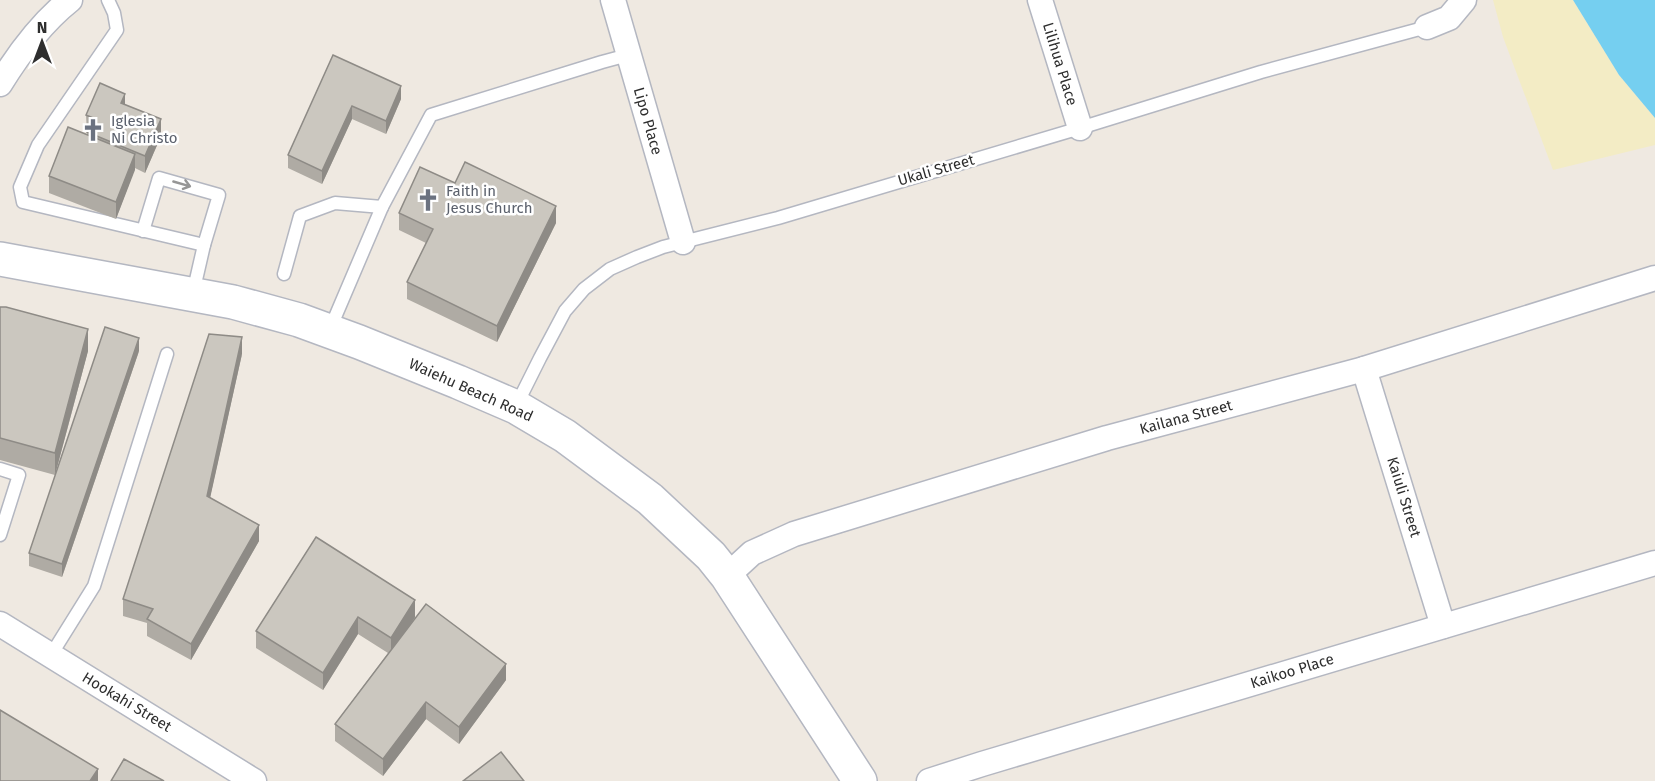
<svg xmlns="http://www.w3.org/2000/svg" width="1655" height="781" viewBox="0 0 1655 781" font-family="'Fira Sans',sans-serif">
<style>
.sand{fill:#f3ecc5}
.water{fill:#75cff0}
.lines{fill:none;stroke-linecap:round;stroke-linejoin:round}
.lane-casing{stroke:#b4b7c1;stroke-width:15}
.street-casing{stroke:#b4b7c1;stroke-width:27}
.secondary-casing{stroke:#b4b7c1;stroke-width:36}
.lane{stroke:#fff;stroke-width:12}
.street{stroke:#fff;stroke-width:24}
.secondary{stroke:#fff;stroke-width:33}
.wall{fill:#afaba4}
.shaded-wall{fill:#8e8b86}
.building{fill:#cbc7bf;stroke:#8e8b86;stroke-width:1.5}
.oneway{stroke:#969696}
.labels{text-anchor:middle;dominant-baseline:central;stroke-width:5;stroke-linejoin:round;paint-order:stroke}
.street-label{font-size:15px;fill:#2e2e2e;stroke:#fff}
.worship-label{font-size:15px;fill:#5b616d;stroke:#fff;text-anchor:start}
</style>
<rect width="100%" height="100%" fill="#efe9e1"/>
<path class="sand" d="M1493 0H1573L1619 75 1655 118V145L1553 170 1503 37Z"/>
<path class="water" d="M1573 0H1655V118L1619 75Z"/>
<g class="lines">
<g class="lane-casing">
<g id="lane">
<path d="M108 0 114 13 117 30 38 145 20 187 23 202 204 245 193 293"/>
<path d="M143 231 159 178 219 195 204 245"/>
<path d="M284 274 300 216 335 203 382 207"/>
<path d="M330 329 382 207 431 115 602 62 628 55"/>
<path d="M516 406 540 358 565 311 584 289 610 269 637 257 663 247 778 218 1080 128 1261 72 1427 27"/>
<path d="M0 469 19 475 0 535"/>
<path d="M51 655 94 586 167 354"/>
</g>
</g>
<g class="street-casing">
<g id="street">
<path d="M613 0 683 242"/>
<path d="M1040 0 1080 128"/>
<path d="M1427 27 1449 18 1464 0"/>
<path d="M0 84C19 53 41 23 70 0"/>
<path d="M1364 369 1443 626"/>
<path d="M727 576 752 553 794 534 1107 438 1364 369 1655 278"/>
<path d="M0 624 254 781"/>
<path d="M929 781 982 764 1655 563"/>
</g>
</g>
<g class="secondary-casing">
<path id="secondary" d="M0 259 233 302 299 320 359 342 458 382 516 407 565 436 650 499 711 556 727 576 860 781"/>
</g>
<use href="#lane" class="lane"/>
<use href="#street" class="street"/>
<use href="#secondary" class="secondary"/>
</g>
<g class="wall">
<path d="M333 55 401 99 386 134 352 119 322 184 288 168V155Z"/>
<path d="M125 104 161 136 145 173 135 168 116 219 49 193V176L87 134 86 115Z"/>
<path d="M455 183 556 223 497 342 407 299V282L426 243 399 230V213Z"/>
<path d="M0 307 88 351 55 475 0 460Z"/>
<path d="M139 351 62 577 29 566V553Z"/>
<path d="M242 354 210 497 259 541 191 660 147 636V623L123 616V599Z"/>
<path d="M316 537 415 617 506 680 459 744 426 719 383 776 335 741V724L388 653 358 634 323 690 256 648V631Z"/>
</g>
<g class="shaded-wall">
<path d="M401 86V99L386 134V121Z"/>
<path d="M125 94V110L121 103Z"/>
<path d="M352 106V119L322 184V171Z"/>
<path d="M161 119V136L145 173V156Z"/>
<path d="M135 154V170L116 219V202Z"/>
<path d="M556 206V223L497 342V326Z"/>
<path d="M88 329V351L55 475V453Z"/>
<path d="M242 337V354L207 512V496Z"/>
<path d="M139 338V351L62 577V564Z"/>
<path d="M259 525V541L191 660V644Z"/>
<path d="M415 600V617L391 655V638Z"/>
<path d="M358 617V634L323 690V673Z"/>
<path d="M506 664V680L459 744V727Z"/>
<path d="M426 702V719L383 776V759Z"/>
<path d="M98 769V781H90Z"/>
</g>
<g class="building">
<path d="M333 55 401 86 386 121 352 106 322 171 288 155Z"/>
<path d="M100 83 125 94 121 103 161 119 145 156 87 132 93 118 86 115Z"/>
<path d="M68 127 135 154 116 202 49 176Z"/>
<path d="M465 162 556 206 497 326 407 282 433 229 399 213 420 167 455 183Z"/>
<path d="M0 307H6L88 329 55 453 0 438Z"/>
<path d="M105 327 139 338 62 564 29 553Z"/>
<path d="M209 334 242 337 207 496 259 525 191 644 147 619 153 609 123 599Z"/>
<path d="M316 537 415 600 391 638 358 617 323 673 256 631Z"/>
<path d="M426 604 506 664 459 727 426 702 383 759 335 724Z"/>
<path d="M0 710 98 769 90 781H0Z"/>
<path d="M501 752 524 781H463Z"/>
<path d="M124 759 164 781H111Z"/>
</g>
<defs><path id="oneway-shaft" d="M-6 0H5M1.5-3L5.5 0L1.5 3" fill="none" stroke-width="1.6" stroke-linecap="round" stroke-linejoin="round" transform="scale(1.5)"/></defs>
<use class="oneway" href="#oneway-shaft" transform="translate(182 184) rotate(16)"/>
<defs>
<g id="church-bare" transform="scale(1.8)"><path d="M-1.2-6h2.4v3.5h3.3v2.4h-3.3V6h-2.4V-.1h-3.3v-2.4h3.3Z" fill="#6b7280" stroke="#fff" stroke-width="2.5" paint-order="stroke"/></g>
</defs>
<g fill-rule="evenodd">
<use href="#church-bare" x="93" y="130"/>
<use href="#church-bare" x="428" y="200"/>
</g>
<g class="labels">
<g class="street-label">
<text transform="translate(1060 64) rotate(73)">Lilihua Place</text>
<text transform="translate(648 121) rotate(74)">Lipo Place</text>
<text transform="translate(936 170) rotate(-16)">Ukali Street</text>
<text transform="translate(471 390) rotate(24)">Waiehu Beach Road</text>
<text transform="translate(1186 417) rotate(-15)">Kailana Street</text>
<text transform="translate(1404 497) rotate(73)">Kaiuli Street</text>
<text transform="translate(1292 671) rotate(-17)">Kaikoo Place</text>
<text transform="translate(127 702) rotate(31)">Hookahi Street</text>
</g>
<g class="worship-label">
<text x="111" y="121">Iglesia<tspan x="111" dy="17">Ni Christo</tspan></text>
<text x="446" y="191">Faith in<tspan x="446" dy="17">Jesus Church</tspan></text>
</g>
</g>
<g transform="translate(42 42)" stroke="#ffffff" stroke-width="4.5" paint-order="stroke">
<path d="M0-4.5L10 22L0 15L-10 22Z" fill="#2e2e2e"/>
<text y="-9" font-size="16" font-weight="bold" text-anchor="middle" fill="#2e2e2e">N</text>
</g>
</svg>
